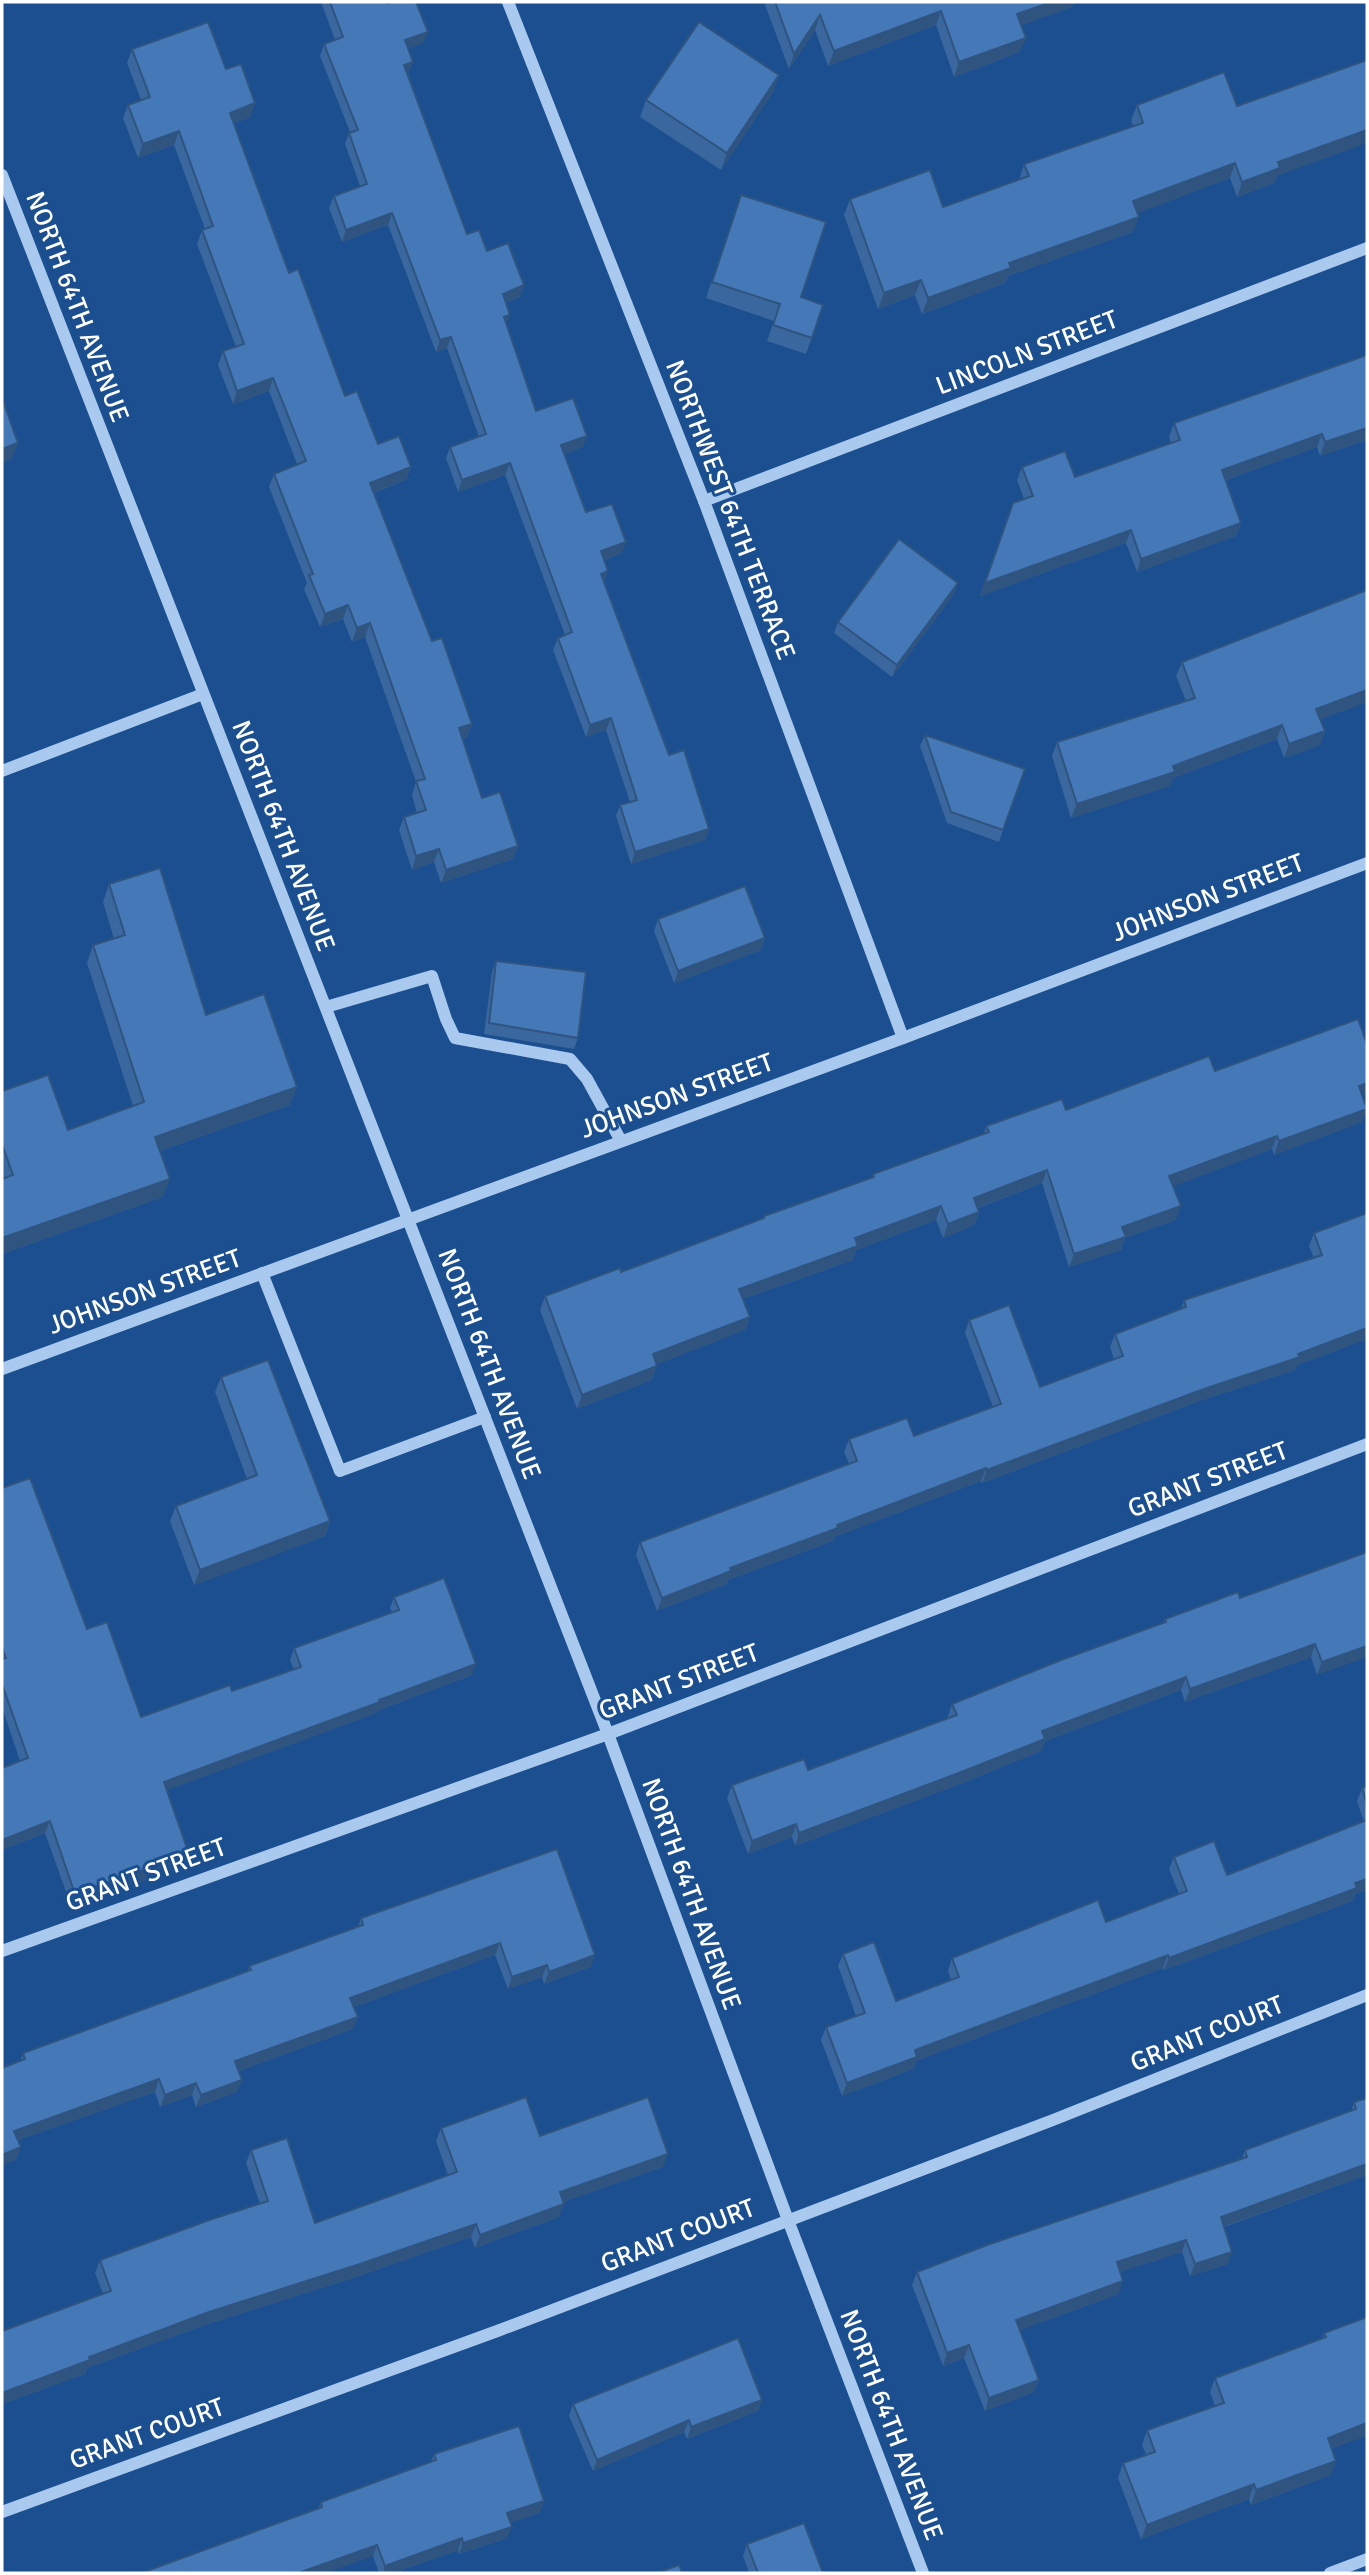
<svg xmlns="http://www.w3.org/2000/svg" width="1369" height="2575" viewBox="0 0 1369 2575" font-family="Signika,sans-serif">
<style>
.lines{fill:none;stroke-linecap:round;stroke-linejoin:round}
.minor{stroke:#a9c9ee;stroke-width:12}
.wall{fill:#3a679d}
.shaded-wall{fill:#305480}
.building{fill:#4478b7;stroke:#305480;stroke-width:2}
.labels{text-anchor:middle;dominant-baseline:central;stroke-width:6;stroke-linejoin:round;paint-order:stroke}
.street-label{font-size:26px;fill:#fff;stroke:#1b4f8f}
</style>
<rect width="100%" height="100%" fill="#1b4f8f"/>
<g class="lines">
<g class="minor">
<path d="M508 2 704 501 903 1038"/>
<path d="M2 175 608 1734 788 2220 923 2573"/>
<path d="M704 501 1367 248"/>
<path d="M2 771 203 694"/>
<path d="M326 1007 432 976 446 1019 455 1038 570 1059 587 1079 621 1141"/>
<path d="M262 1273 340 1471 485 1417"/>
<path d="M2 1369 903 1038 1367 863"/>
<path d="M2 1951 608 1734 1367 1444"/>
<path d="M2 2512 500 2330 1053 2120 1367 1995"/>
<path d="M1330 2573 1367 2559"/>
</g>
</g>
<g class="wall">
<path d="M321 2H388L423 43 408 49 413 62 408 73 467 234 487 251 520 297 506 303 507 325 536 411 583 447 564 454 586 512 622 553 605 560 604 582 669 755 709 829 705 840 631 864 616 816 620 805 630 802 606 730 586 737 553 650 558 638 565 635 505 475 458 492 446 458 450 447 479 437 447 348 436 352 388 225 342 242 329 208 334 196 360 186 345 144 349 133 350 132 320 56 324 44 335 40Z"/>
<path d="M764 2H1074L1072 7 1021 25 1020 52 954 77 936 25 828 66 815 30 789 69Z"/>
<path d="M132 49 226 69 251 117 234 123 289 273 345 396 378 444 411 467 406 480 374 493 432 641 472 724 467 737 462 739 482 798 513 859 441 883 434 862 412 870 399 830 404 817 417 813 412 795 416 782 365 637 352 642 343 619 320 627 304 589 307 583 269 487 274 474 297 464 269 391 233 404 218 365 223 351 236 347 197 244 202 230 205 229 174 145 138 158 123 118 128 105 141 100 127 63Z"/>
<path d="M779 75 773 92 721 170 640 117 646 100Z"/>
<path d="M1137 105 1237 106 1277 176 1274 183 1237 197 1230 178 1137 213 1133 232 1008 276 1005 283 922 314 915 295 878 309 844 215 850 199 943 207 1019 180 1024 164 1133 126 1131 121Z"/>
<path d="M735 212 801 297 823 305 806 354 767 341 774 321 706 298Z"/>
<path d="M1367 355V440L1320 456 1317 447 1226 480 1241 523 1236 536 1137 572 1126 543 980 596 1013 503 1024 499 1017 480 1022 467 1075 477 1171 443 1169 437 1174 423Z"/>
<path d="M1367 590V702L1320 719 1325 731 1320 745 1284 758 1277 739 1173 778 1170 786 1071 818 1052 756 1057 742 1186 701 1176 676 1182 662Z"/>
<path d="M954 594 892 677 834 633 838 622Z"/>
<path d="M925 735 1025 769 999 842 947 823 920 746Z"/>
<path d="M109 884 206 1015 297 1087 290 1105 160 1151 163 1197 2 1254V1091L68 1130 133 1106 87 963 93 945 114 939 103 902Z"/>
<path d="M658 919 765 938 761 950 674 983 654 931Z"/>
<path d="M496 961 578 1038 574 1049 484 1034 492 972Z"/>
<path d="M1367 1044V1095L1363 1096 1367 1109 1362 1122 1274 1155 1272 1149 1173 1186 1176 1220 1125 1238 1121 1250 1069 1267 1042 1183 978 1208 979 1212 974 1225 943 1238 936 1220 856 1250 853 1260 743 1299 750 1317 745 1330 656 1364 652 1380 577 1409 540 1310 545 1296 621 1272 763 1219 764 1216 871 1178 873 1174 984 1134 986 1126 1066 1110 1215 1071Z"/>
<path d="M1367 1213V1339L1297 1365 1295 1370 1199 1401 982 1483 981 1481 834 1537 833 1541 728 1580 727 1584 657 1611 636 1555 640 1542 849 1464 844 1452 849 1439 914 1436 993 1407 965 1333 969 1320 1040 1387 1114 1359 1110 1347 1115 1334 1181 1309 1184 1300 1314 1258 1309 1246 1314 1233Z"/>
<path d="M221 1377 330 1521 325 1536 194 1585 170 1521 176 1506 247 1479 215 1392Z"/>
<path d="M2 1488 141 1717 232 1691 294 1670 290 1660 294 1648 392 1613 390 1608 394 1597 472 1675 377 1711 376 1713 167 1790 189 1854 185 1866 71 1906 45 1833 2 1850V1768L20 1761 2 1707Z"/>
<path d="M1367 1552 1317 1675 1311 1657 1185 1702 1181 1690 1045 1741 1041 1751 960 1784 795 1846 792 1837 748 1854 727 1798 732 1785 808 1770 948 1718V1716L952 1704 1163 1624 1165 1619 1240 1598Z"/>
<path d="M1367 1786V1890L1355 1894 1353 1901 1164 1970 1163 1968 916 2061 913 2069 842 2096 821 2040 826 2027 856 2016 838 1966 843 1954 896 2001 951 1980 948 1971 952 1958 1106 1922 1179 1894 1169 1869 1174 1857 1227 1875 1364 1822 1357 1801 1362 1788Z"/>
<path d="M557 1849 591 1967 544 1984 542 1977 508 1989 495 1955 354 2007 353 2029 239 2071 237 2092 196 2107 192 2095 160 2107 155 2092 18 2140 21 2147 16 2160 20 2061 23 2053 248 1971 249 1966 358 1927 361 1918Z"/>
<path d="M1367 2098V2175L1224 2227 1228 2264 1190 2276 1182 2252 1120 2272 1119 2294 1020 2330 1039 2380 1034 2392 985 2411 964 2358 943 2366 912 2285 917 2272 1242 2159 1245 2150 1351 2112 1354 2102Z"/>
<path d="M441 2128 540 2136 663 2167 563 2202 559 2217 475 2248 471 2237 356 2277 205 2325 87 2368 85 2374 2 2404V2331L103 2294 95 2273 100 2260 260 2204 246 2163 251 2150 315 2223 448 2175 436 2141Z"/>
<path d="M1367 2317 1332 2449 1331 2475 1251 2505 1249 2499 1141 2539 1118 2478 1123 2463 1146 2455 1142 2445 1147 2430 1215 2406 1210 2392 1215 2378 1322 2339 1324 2333Z"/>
<path d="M762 2400 758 2411 687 2439 684 2432 593 2471 569 2416 573 2404Z"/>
<path d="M434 2454 540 2513 510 2522 507 2538 459 2554 458 2550 394 2573H379L373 2556 318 2509 321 2502 431 2462Z"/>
<path d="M747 2544 823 2573H749L743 2556Z"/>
</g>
<g class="shaded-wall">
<path d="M1052 2H1074L1072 7 1012 29 1017 14Z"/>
<path d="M941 11 936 25 828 66 834 51Z"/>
<path d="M820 15 815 30 789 69 794 54Z"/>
<path d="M428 32 423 43 401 52 405 40Z"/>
<path d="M1026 38 1020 52 954 77 959 62Z"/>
<path d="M413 62 408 73 400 76 404 65Z"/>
<path d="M779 75 773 92 721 170 727 153Z"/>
<path d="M255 103 251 117 225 126 230 113Z"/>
<path d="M1367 130V143L1277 176 1274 183 1237 197 1242 182 1278 162Z"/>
<path d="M179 131 174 145 138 158 143 144Z"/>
<path d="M1235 163 1230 178 1128 217 1133 201Z"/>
<path d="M392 213 388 225 342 242 346 230Z"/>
<path d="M1139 217 1133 232 1008 276 1005 283 922 314 928 298 1009 263Z"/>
<path d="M921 280 915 295 878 309 884 293Z"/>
<path d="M524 285 520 297 498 306 503 294Z"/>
<path d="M510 315 506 326 504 317Z"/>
<path d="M451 337 447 348 436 352 440 340Z"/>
<path d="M273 378 269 391 233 404 237 391Z"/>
<path d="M1367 428V440L1320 456 1325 442Z"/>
<path d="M1322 434 1317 447 1217 483 1222 470Z"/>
<path d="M587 436 583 447 557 457 561 445Z"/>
<path d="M18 443 12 459 2 463V449Z"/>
<path d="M510 463 505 475 458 492 462 480Z"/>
<path d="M411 467 406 480 365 496 370 483Z"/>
<path d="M1241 523 1236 536 1137 572 1141 559Z"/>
<path d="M1131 530 1126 543 980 596 985 583Z"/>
<path d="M626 542 622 553 597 563 601 551Z"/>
<path d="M608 571 604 583 601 574Z"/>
<path d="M958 583 954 594 892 677 897 665Z"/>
<path d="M348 605 343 619 320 627 325 614Z"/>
<path d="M370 623 365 637 352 642 357 628Z"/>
<path d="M1367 690V702L1311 723 1316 709Z"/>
<path d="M611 718 606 730 586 737 590 725Z"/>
<path d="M472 724 467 737 454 742 459 728Z"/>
<path d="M1282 725 1277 739 1173 778 1170 786 1071 818 1077 804Z"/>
<path d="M1325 731 1320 745 1284 758 1289 744Z"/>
<path d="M709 829 705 840 631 864 635 852Z"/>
<path d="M518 846 513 859 441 883 446 870Z"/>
<path d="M439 849 434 862 412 870 416 856Z"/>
<path d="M765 938 761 950 674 983 678 971Z"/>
<path d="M1367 1083V1095L1354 1100 1359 1086Z"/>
<path d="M297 1087 290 1105 148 1155 155 1137Z"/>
<path d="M1367 1109 1362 1122 1274 1155 1279 1141Z"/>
<path d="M1277 1136 1272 1149 1164 1190 1169 1176Z"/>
<path d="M1047 1170 1042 1183 969 1211 974 1198Z"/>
<path d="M170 1179 163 1197 2 1254V1238Z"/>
<path d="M941 1206 936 1220 856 1250 853 1260 734 1302 739 1289 855 1238Z"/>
<path d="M1181 1206 1176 1220 1125 1238 1121 1250 1069 1267 1074 1254 1122 1227Z"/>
<path d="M979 1212 974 1225 943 1238 948 1224Z"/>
<path d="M750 1317 745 1330 648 1368 653 1354Z"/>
<path d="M1367 1328V1339L1297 1365 1295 1370 1199 1401 982 1483 987 1470Z"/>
<path d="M657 1366 652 1380 577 1409 582 1395Z"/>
<path d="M986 1468 981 1481 834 1537 833 1541 728 1580 727 1584 657 1611 662 1598 730 1568 837 1525Z"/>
<path d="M330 1521 325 1536 194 1585 200 1570Z"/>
<path d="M1315 1644 1311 1657 1185 1702 1190 1689Z"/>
<path d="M1367 1646V1657L1317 1675 1322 1662Z"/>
<path d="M476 1664 472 1675 377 1711 376 1713 160 1793 164 1782Z"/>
<path d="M1186 1677 1181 1690 1045 1741 1041 1751 960 1784 795 1846 799 1833 1042 1731Z"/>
<path d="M50 1821 45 1833 2 1850V1840Z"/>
<path d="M796 1824 792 1837 748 1854 752 1841Z"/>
<path d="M189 1854 185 1866 71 1906 75 1894Z"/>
<path d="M1367 1879V1890L1355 1894 1353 1901 1164 1970 1169 1958Z"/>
<path d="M500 1943 495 1955 346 2010 350 1998Z"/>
<path d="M595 1955 591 1967 544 1984 549 1972Z"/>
<path d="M1168 1955 1163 1968 916 2061 913 2069 842 2096 847 2083 915 2050Z"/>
<path d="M547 1965 542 1977 508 1989 512 1977Z"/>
<path d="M358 2017 353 2029 231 2074 235 2061Z"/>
<path d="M159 2079 155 2092 10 2143 14 2131Z"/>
<path d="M242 2080 237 2092 196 2107 201 2095Z"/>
<path d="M196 2083 192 2095 160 2107 165 2095Z"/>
<path d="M21 2147 16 2160 2 2165V2155Z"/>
<path d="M668 2154 663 2167 555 2205 560 2192Z"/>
<path d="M1367 2164V2175L1216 2229 1221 2217Z"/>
<path d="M564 2204 559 2217 475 2248 480 2235Z"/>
<path d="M476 2224 471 2237 356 2277 205 2325 87 2368 85 2374 2 2404V2393L89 2357 209 2312Z"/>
<path d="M1186 2240 1182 2252 1112 2275 1117 2262Z"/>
<path d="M1232 2252 1228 2264 1190 2276 1195 2264Z"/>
<path d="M1123 2281 1119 2294 1012 2333 1016 2320Z"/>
<path d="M969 2345 964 2358 943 2366 947 2353Z"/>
<path d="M1039 2380 1034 2392 985 2411 989 2398Z"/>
<path d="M762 2400 758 2411 687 2439 691 2427Z"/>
<path d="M689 2420 684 2432 593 2471 597 2460Z"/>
<path d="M1367 2423V2436L1323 2452 1328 2438Z"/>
<path d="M1336 2461 1331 2475 1251 2505 1256 2490Z"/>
<path d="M1254 2484 1249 2499 1141 2539 1147 2525Z"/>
<path d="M544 2501 540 2513 503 2525 507 2513Z"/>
<path d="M512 2527 507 2538 459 2554 463 2543Z"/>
<path d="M462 2538 458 2550 394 2573H383L385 2566Z"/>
<path d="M377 2545 373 2556 326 2573H301Z"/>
</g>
<g class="building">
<path d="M330 2H388V3L391 2H416L428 32 405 40 413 62 404 65 467 234 479 230 487 251 508 243 524 285 503 294 510 315 504 317 536 411 573 398 587 436 561 445 586 512 612 504 626 542 601 551 608 571 601 574 669 755 684 750 709 829 635 852 620 805 637 800 611 718 590 725 558 638 572 632 510 463 462 480 450 447 486 434 451 337 440 340 392 213 346 230 334 196 367 184 349 133 358 130 324 44 343 37Z"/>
<path d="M775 2H1052L1017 14 1026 38 959 62 941 11 834 51 820 15 794 54Z"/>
<path d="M208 22 226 69 241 64 255 103 230 113 289 273 298 269 345 396 357 391 378 444 399 436 411 467 370 483 432 641 442 638 472 724 459 728 482 798 500 792 518 846 446 870 439 849 416 856 404 817 426 810 416 781 425 779 370 623 357 628 348 605 325 614 309 575 313 574 274 474 306 461 273 378 237 391 223 351 244 344 202 230 213 226 179 131 143 144 128 105 150 97 132 49Z"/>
<path d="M699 22 779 75 727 153 646 100Z"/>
<path d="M1367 60V130L1278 162 1280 168 1242 182 1235 163 1133 201 1139 217 1009 263 1011 268 928 298 921 280 884 293 850 199 930 170 943 207 1029 176 1024 164 1143 123 1137 105 1224 72 1237 106Z"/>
<path d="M741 195 826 222 801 297 823 305 812 338 773 325 780 304 712 282Z"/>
<path d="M1367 355V428L1325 442 1322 434 1222 470 1241 523 1141 559 1131 530 985 583 1013 503 1033 496 1022 467 1065 451 1075 477 1180 440 1174 423Z"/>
<path d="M2 398 18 443 2 449Z"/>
<path d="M899 539 958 583 897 665 838 622Z"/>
<path d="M1367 590V690L1316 709 1325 731 1289 744 1282 725 1173 766 1175 772 1077 804 1057 742 1195 698 1182 662Z"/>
<path d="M925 735 1025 769 1003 830 951 812Z"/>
<path d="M160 868 206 1015 264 994 297 1087 155 1137 170 1179 2 1238V1179L13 1175 2 1144V1091L48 1075 68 1130 144 1102 93 945 125 935 109 884Z"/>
<path d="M745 886 765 938 678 971 658 919Z"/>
<path d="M496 961 586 972 578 1038 489 1023Z"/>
<path d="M1358 1019 1367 1044V1083L1359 1086 1367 1109 1279 1141 1277 1136 1169 1176 1181 1206 1122 1227 1126 1237 1074 1254 1047 1170 974 1198 979 1212 948 1224 941 1206 855 1238 858 1246 739 1289 750 1317 653 1354 657 1366 582 1395 545 1296 620 1268 621 1272 764 1218V1216L874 1177 873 1174 989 1132 986 1126 1062 1099 1066 1110 1209 1056 1215 1071Z"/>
<path d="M1367 1213V1328L1298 1354 1300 1357 1204 1389 987 1470 986 1468 837 1525 838 1528 730 1568 731 1571 662 1598 640 1542 857 1461 849 1439 907 1418 914 1436 1001 1404 969 1320 1009 1305 1040 1387 1123 1356 1115 1334 1186 1307 1184 1300 1322 1255 1314 1233Z"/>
<path d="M268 1360 330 1521 200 1570 176 1506 257 1475 221 1377Z"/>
<path d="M30 1478 87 1629 107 1622 141 1717 230 1685 232 1691 301 1667 294 1648 399 1610 394 1597 444 1578 476 1664 379 1700 380 1702 164 1782 189 1854 75 1894 50 1821 2 1840V1768L28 1758 2 1684V1659L6 1658 2 1648V1488Z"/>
<path d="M1367 1552V1646L1322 1662 1315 1644 1190 1689 1186 1677 1042 1731 1045 1739 964 1771 799 1833 796 1824 752 1841 732 1785 804 1759 808 1770 957 1715 952 1704 1061 1660 1166 1622 1165 1619 1238 1592 1240 1598Z"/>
<path d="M1367 1786V1804L1362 1788Z"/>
<path d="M1367 1820V1879L1355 1883 1357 1888 1169 1958 1168 1955 915 2050 917 2057 847 2083 826 2027 865 2013 843 1954 874 1942 896 2001 959 1977 952 1958 1098 1900 1106 1922 1187 1891 1174 1857 1214 1841 1227 1875Z"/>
<path d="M557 1849 595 1955 549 1972 547 1965 512 1977 500 1943 350 1998 358 2017 235 2061 242 2080 201 2095 196 2083 165 2095 159 2079 14 2131 21 2147 2 2155V2068L25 2059 23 2053 251 1970 249 1966 363 1925 361 1918Z"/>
<path d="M526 2097 540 2136 648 2097 668 2154 560 2192 564 2204 480 2235 476 2224 360 2264 209 2312 89 2357 90 2360 2 2393V2331L111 2291 100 2260 212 2219 268 2201 251 2150 287 2138 315 2223 457 2172 441 2128Z"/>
<path d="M1367 2098V2164L1221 2217 1232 2252 1195 2264 1186 2240 1117 2262 1123 2281 1016 2320 1039 2380 989 2398 969 2345 947 2353 917 2272 987 2245 1247 2157 1245 2150 1356 2109 1354 2102Z"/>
<path d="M1367 2317V2423L1328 2438 1336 2461 1256 2490 1254 2484 1147 2525 1123 2463 1155 2452 1147 2430 1224 2403 1215 2378 1326 2337 1324 2333Z"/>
<path d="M738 2338 762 2400 691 2427 689 2420 597 2460 573 2404Z"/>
<path d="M519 2426 544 2501 507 2513 512 2527 463 2543 462 2538 385 2566 377 2545 301 2572V2573H141L322 2507 321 2502 436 2460 434 2454Z"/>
<path d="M804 2523 823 2573H758L747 2544Z"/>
<path d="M679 2565 682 2573H657Z"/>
</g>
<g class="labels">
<g class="street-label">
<text transform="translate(77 307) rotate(69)">NORTH 64TH AVENUE</text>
<text transform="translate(1027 353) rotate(-21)">LINCOLN STREET</text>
<text transform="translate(730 510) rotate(69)">NORTHWEST 64TH TERRACE</text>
<text transform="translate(283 836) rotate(69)">NORTH 64TH AVENUE</text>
<text transform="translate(1208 898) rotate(-21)">JOHNSON STREET</text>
<text transform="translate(677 1096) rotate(-20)">JOHNSON STREET</text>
<text transform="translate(145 1292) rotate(-20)">JOHNSON STREET</text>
<text transform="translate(489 1364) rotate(69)">NORTH 64TH AVENUE</text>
<text transform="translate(1208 1480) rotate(-21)">GRANT STREET</text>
<text transform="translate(679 1682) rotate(-21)">GRANT STREET</text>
<text transform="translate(146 1875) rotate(-20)">GRANT STREET</text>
<text transform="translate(691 1894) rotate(70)">NORTH 64TH AVENUE</text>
<text transform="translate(1207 2034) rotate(-22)">GRANT COURT</text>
<text transform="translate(678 2236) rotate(-21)">GRANT COURT</text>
<text transform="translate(891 2425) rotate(69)">NORTH 64TH AVENUE</text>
<text transform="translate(147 2434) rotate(-20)">GRANT COURT</text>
</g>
</g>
<rect width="1369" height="2575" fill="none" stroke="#ffffff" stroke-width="7"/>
</svg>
